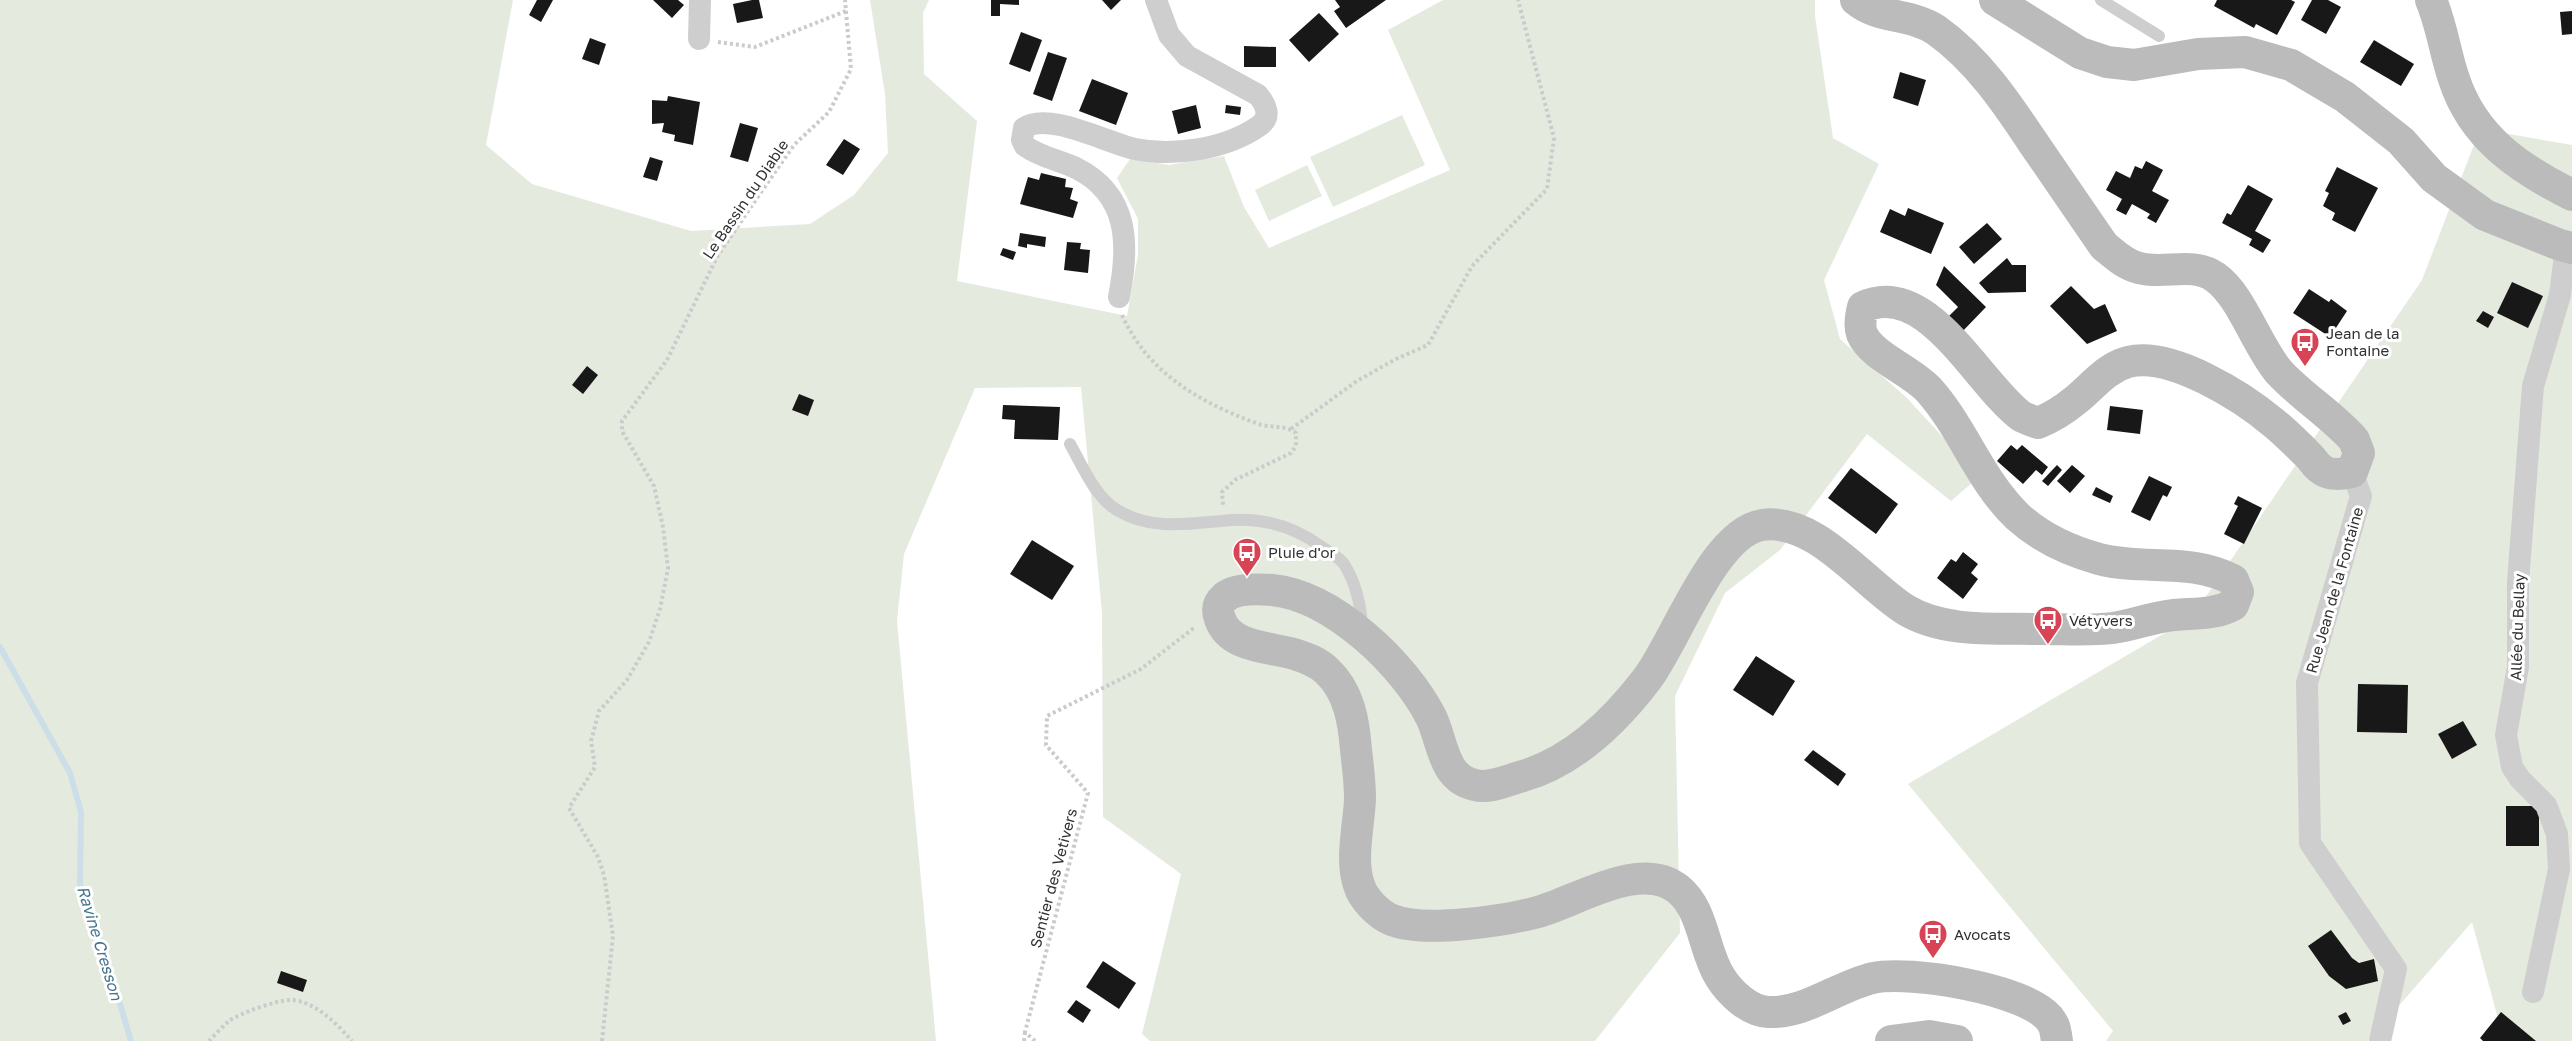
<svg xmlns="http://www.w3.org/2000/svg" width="2572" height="1041" viewBox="0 0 2572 1041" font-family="'Golos Text',sans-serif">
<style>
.green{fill:#e5eade}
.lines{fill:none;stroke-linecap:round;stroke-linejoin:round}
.stream{stroke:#ccdfe8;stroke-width:6}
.building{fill:#181818}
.path{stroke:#cbcbcb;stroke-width:4;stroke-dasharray:3 3;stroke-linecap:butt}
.service{stroke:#cecece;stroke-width:12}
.minor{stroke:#cecece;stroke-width:22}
.secondary{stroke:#bbb;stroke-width:32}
.labels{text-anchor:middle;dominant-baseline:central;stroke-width:6;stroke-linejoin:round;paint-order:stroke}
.street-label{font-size:15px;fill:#313131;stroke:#fff}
.poi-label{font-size:15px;fill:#313131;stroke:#fff;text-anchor:start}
.water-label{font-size:16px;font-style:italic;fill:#45748e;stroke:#fff}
</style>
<rect width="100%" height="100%" fill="#fff"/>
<g class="green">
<path d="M0 0H513L486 145 532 184 691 231 810 224 854 195 888 153 885 94 870 0H929L923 13 924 74 977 121 957 281 1127 316 1138 255V219L1117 178 1130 159 1169 165 1224 156 1244 207 1269 248 1450 170 1388 30 1443 0H1815V16L1833 138 1879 164 1824 280 1840 339 1907 398 1963 459 1973 482 1951 501 1867 434 1780 550 1725 593 1675 696 1680 933 1595 1041H1150L1142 1034 1181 874 1103 817 1102 613 1081 387 975 388 904 554 897 621 936 1041H0Z"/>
<path d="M1402 115 1425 165 1333 207 1310 157Z"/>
<path d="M2480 129 2572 145V1041H2504L2472 922 2368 1041H2106L2113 1031 1908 784 2192 617 2422 280Z"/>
<path d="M1307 165 1322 196 1269 221 1255 190Z"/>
</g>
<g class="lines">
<path class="stream" d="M0 647 70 773 81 812 80 886 107 960 131 1041"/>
</g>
<g class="building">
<path d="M537 0H553L541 22 529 15Z"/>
<path d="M653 0H678L684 5 672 18Z"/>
<path d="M752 0H759L763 18 737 23 733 4Z"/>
<path d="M991 0H1019V5L1000 4V16H991Z"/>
<path d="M1102 0H1121L1111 10Z"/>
<path d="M1335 0H1386L1346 28 1334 11 1340 7Z"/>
<path d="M2217 0H2291L2295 2 2277 35 2256 24 2254 28 2214 6Z"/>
<path d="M2312 0H2328L2341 7 2326 34 2301 20Z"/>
<path d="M2572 11V34L2562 35 2560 12Z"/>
<path d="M1319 13 1339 34 1309 62 1289 40Z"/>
<path d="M1021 32 1042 40 1030 72 1009 64Z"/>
<path d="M590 38 606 44 599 65 582 59Z"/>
<path d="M2374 40 2414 64 2401 86 2360 62Z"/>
<path d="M1244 46 1276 47V67H1244Z"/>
<path d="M1048 52 1067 58 1052 101 1033 94Z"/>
<path d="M1900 72 1926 80 1918 106 1893 98Z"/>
<path d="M1092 79 1128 93 1116 125 1079 111Z"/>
<path d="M668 96 700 102 693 145 674 141 675 135 662 132 664 123 652 124V100L667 101Z"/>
<path d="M1196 105 1201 128 1178 134 1172 111Z"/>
<path d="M1226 105 1241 107 1240 115 1225 113Z"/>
<path d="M740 123 758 128 748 162 730 157Z"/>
<path d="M844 139 860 149 843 175 826 165Z"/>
<path d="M650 157 663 161 657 181 643 177Z"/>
<path d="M2146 161 2163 170 2152 191 2169 200 2156 223 2147 218 2150 214 2132 204 2126 215 2116 210 2122 199 2106 190 2116 171 2130 178 2135 166 2142 169Z"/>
<path d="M2337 167 2378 188 2355 232 2332 220 2335 213 2323 206 2329 193 2325 191Z"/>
<path d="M1041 173 1066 179 1065 187 1073 188 1070 199 1078 202 1073 218 1020 204 1028 177 1039 180Z"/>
<path d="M2248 185 2273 199 2255 231 2271 240 2263 253 2249 245 2252 239 2222 223 2227 213 2231 215Z"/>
<path d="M1908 208 1944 223 1931 254 1880 232 1890 209 1905 216Z"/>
<path d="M1987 223 2002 239 1974 264 1959 247Z"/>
<path d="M1020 233 1046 237 1045 247 1027 244V248L1018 246Z"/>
<path d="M1067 242 1081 243 1080 249 1090 250 1088 273 1064 270Z"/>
<path d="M1003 248 1016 252 1013 260 1000 255Z"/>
<path d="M2007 258 2012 265H2026V292L1988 293 1979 283Z"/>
<path d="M1944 266 1986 307 1960 334 1945 320 1958 307 1936 285Z"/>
<path d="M2512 282 2543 296 2528 328 2497 313Z"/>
<path d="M2071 286 2094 309 2105 304 2117 331 2087 344 2050 306Z"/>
<path d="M2309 289 2329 302 2331 299 2347 311 2330 337 2293 313Z"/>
<path d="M2483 311 2494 317 2488 328 2476 321Z"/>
<path d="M587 366 598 375 583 394 572 385Z"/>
<path d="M799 394 814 400 808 416 792 410Z"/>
<path d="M1003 405 1060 407 1058 440 1014 439 1015 420 1002 419Z"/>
<path d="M2110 406 2143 410 2140 434 2107 430Z"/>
<path d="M2011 445 2017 450 2022 445 2048 467 2042 475 2036 470 2023 484 1997 461Z"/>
<path d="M2057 465 2062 470 2048 486 2042 481Z"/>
<path d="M2072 465 2085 476 2070 493 2057 481Z"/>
<path d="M1851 468 1898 504 1876 534 1828 498Z"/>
<path d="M2149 476 2172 487 2167 497 2163 495 2150 521 2131 512Z"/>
<path d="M2096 487 2113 496 2110 503 2092 495Z"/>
<path d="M2238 496 2262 508 2244 544 2224 534 2238 506 2234 504Z"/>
<path d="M1032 540 1074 566 1052 600 1010 574Z"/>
<path d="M1963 552 1978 564 1971 573 1978 579 1963 599 1937 578 1951 559 1956 562Z"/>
<path d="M1756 656 1795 681 1773 716 1733 690Z"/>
<path d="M2358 684 2408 685 2407 733 2357 732Z"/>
<path d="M2463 721 2477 745 2452 759 2438 734Z"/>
<path d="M1813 750 1846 774 1838 786 1804 760Z"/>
<rect x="2506" y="806" width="33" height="40"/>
<path d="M2331 930 2352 958 2359 963 2374 959 2378 981 2346 989 2329 976 2308 946Z"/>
<path d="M1103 961 1136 983 1119 1009 1086 987Z"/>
<path d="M281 971 307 980 303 992 277 983Z"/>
<path d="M1076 1000 1091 1010 1083 1023 1067 1012Z"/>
<path d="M2346 1012 2351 1021 2343 1025 2338 1016Z"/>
<path d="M2501 1012 2536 1041H2483L2480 1038Z"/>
</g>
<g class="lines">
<g class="path">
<path d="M718 42 755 47 846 11"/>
<path d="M1122 315C1148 373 1199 402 1256 423 1270 429 1284 424 1296 433V446L1291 453 1235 480 1222 492 1223 505"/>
<path d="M1291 429 1357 381 1396 359 1428 345 1472 266 1547 189 1554 138 1518 0"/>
<path d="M209 1041C215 1035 222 1027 229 1021 240 1013 277 1000 291 1000 315 1001 337 1024 352 1041"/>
<path d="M602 1041 613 936 604 875 598 857 569 808 595 767 591 741 599 711 627 680 649 642 660 609 668 568 663 527 654 486 622 431V421L667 360 717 257 759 195 794 145 829 112 851 69 845 0"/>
<path d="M1024 1041 1025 1032"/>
<path d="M1035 1041 1025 1032 1088 793 1046 745 1047 716 1141 669 1195 627"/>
</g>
<g class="service">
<path d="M2101 0 2159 36"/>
<path d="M1070 444C1082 465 1095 497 1117 510 1153 532 1192 523 1232 520 1265 518 1296 528 1322 547 1329 552 1339 557 1344 564 1356 583 1361 606 1362 628"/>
</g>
<g class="minor">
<path d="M699 39 700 0"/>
<path d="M1119 297C1129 246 1130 195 1076 168 1059 160 1040 157 1025 146L1022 140 1024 128C1048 111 1107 143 1135 149 1174 157 1226 149 1259 126 1272 117 1266 105 1258 95L1187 56 1169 35 1156 0"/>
<path d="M2352 472 2361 496 2307 683 2310 843 2396 969 2380 1041"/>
<path d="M2533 992 2559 869 2557 834 2546 805 2520 779 2512 767 2506 735 2518 667V582L2533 386 2560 295 2566 247"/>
</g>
<g class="secondary">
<path d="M1856 0C1878 19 1911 13 1936 30 1978 60 2006 102 2034 144 2057 178 2081 212 2104 246 2114 254 2125 265 2139 268 2164 275 2192 261 2215 277 2242 296 2256 345 2279 372 2302 397 2332 415 2354 440L2359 453 2352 472C2342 474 2329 476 2321 469 2316 466 2313 460 2309 456 2298 445 2287 434 2275 424 2243 397 2171 351 2128 362 2106 368 2094 385 2077 399 2065 409 2053 417 2038 423 2033 421 2026 419 2021 416 1978 384 1927 277 1863 307 1861 315 1859 326 1862 334 1871 356 1912 371 1929 390 1963 428 1980 481 2018 517 2040 537 2070 551 2099 559 2144 571 2190 557 2233 580L2238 592 2233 605C2214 615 2195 613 2174 615 2153 617 2134 625 2113 628 2089 631 2064 629 2039 629 1997 628 1944 633 1906 610 1864 584 1816 517 1762 525 1713 533 1676 641 1647 679 1615 721 1574 761 1523 776 1508 780 1490 789 1475 785 1442 778 1443 741 1431 717 1404 664 1333 596 1272 590 1259 589 1236 588 1225 597 1217 604 1217 611 1220 619 1230 648 1270 647 1294 654 1307 658 1318 662 1327 671 1349 691 1354 722 1356 750 1358 766 1360 783 1360 799 1359 825 1350 860 1359 885 1363 899 1379 915 1392 920 1424 933 1504 921 1538 912 1577 901 1641 859 1678 889 1704 910 1703 950 1720 977 1730 993 1749 1011 1768 1012 1805 1014 1838 986 1873 978 1910 970 2024 989 2049 1018 2056 1027 2055 1030 2057 1041"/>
<path d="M1995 0 2080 53 2107 62 2134 65 2198 54 2245 52 2291 65 2345 97 2401 141 2434 178 2485 215 2560 245 2572 248"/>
<path d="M2431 0C2442 26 2445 53 2454 79 2473 138 2520 169 2572 195"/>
<path d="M1891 1041 1929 1036 1957 1041"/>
</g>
</g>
<defs>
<g id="bus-pin" transform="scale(1.5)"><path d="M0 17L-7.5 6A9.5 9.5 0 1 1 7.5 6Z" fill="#d74455" stroke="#fff"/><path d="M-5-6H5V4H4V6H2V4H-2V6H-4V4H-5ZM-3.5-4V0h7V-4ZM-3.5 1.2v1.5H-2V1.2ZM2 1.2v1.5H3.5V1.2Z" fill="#fff"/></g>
</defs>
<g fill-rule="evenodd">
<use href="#bus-pin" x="2305" y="342"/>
<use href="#bus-pin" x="1247" y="552"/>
<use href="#bus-pin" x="2048" y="620"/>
<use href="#bus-pin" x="1933" y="934"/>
</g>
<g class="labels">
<g class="street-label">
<text transform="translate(745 199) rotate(-56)">Le Bassin du Diable</text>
<text transform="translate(2334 590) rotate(-74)">Rue Jean de la Fontaine</text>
<text transform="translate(2517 627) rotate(-88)">Allée du Bellay</text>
<text transform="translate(1053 878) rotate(-75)">Sentier des Vetivers</text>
</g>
<g class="poi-label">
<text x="2326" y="333">Jean de la<tspan x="2326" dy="17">Fontaine</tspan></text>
<text x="1268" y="552">Pluie d'or</text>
<text x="2069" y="620">Vétyvers</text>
<text x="1954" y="934">Avocats</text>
</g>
<g class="water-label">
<text transform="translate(100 943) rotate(73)">Ravine Cresson</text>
</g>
</g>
</svg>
